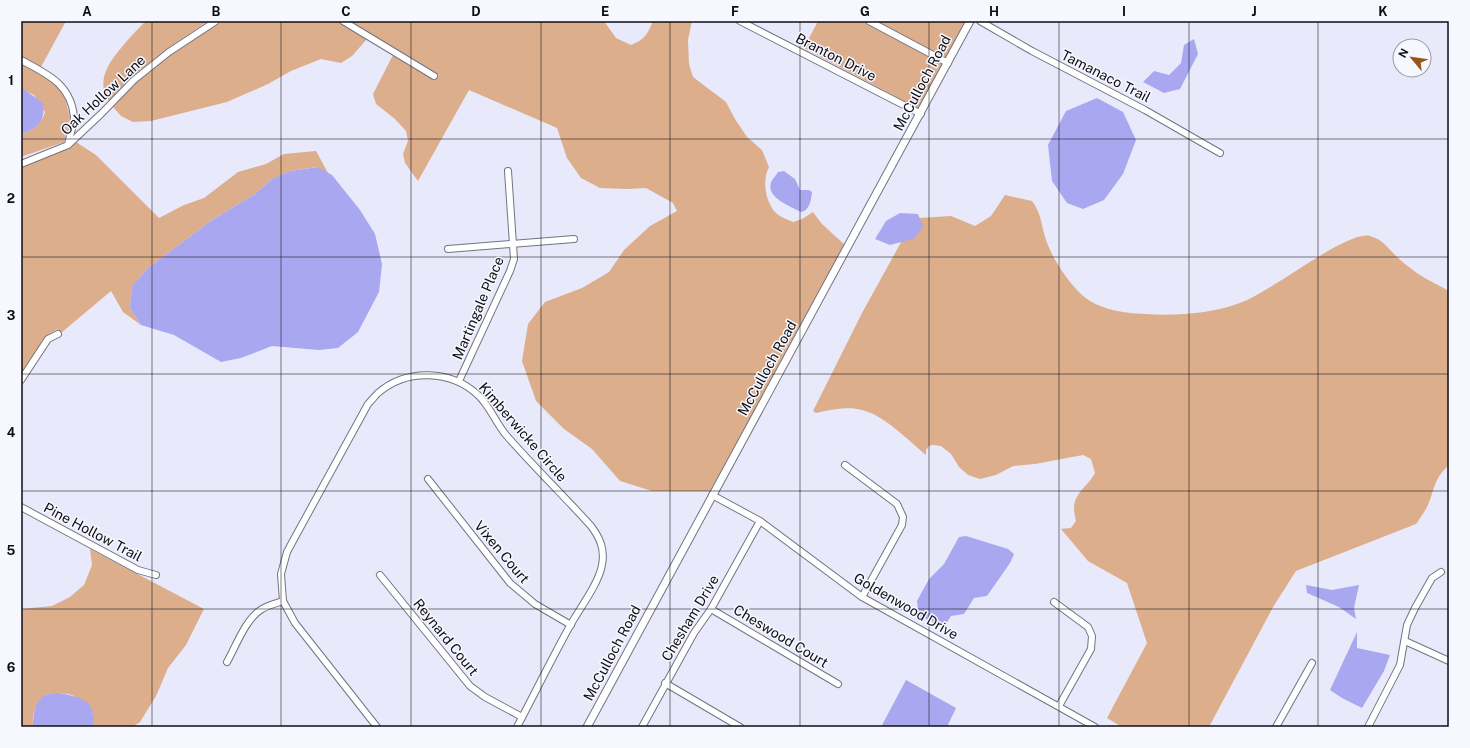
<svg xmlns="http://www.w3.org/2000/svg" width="1470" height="748" viewBox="0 0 1470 748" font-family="'Public Sans',sans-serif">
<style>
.green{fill:#dcae8c}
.water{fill:#a9a7f0}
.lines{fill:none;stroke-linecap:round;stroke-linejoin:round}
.minor-casing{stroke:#737383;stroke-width:8}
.tertiary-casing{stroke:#737383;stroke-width:9}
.minor{stroke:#fff;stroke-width:6}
.tertiary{stroke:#fff;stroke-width:7}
.grid{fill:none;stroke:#0e0e14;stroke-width:1;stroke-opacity:0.55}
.labels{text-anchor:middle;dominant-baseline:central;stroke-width:3;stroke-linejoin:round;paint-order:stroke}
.street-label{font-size:14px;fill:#0e0e14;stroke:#f7f8ff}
.neatline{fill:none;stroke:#0e0e14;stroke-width:1.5}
.grid-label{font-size:13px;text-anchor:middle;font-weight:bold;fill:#0e0e14}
</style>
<rect width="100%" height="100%" fill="#e9e9fc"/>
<g class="green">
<path d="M21 21H66L41 67 21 57Z"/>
<path d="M146 21H208L167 49 131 77 109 101C96 81 108 64 121 48 129 38 136 31 146 21Z"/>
<path d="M224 21H336L367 39 352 56 341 63 321 59 291 71 268 84 227 102 151 121 133 122 121 116 113 107C121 99 128 90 136 82 162 59 193 37 224 21Z"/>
<path d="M349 21H604L616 38 631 45C644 40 648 34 653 21H692L688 40 689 64 693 77 726 102 735 119 747 137 762 150 769 167C762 180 765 202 776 213 780 217 787 219 793 222L802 219 813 212 822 224 845 245 710 491H652L620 481 592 449 564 429 536 401 522 361 528 324 545 302 582 288 609 272 624 250 650 226 677 211 673 203 646 188 628 189 600 188 581 178 567 158 557 128 469 90 418 181 405 163 403 154 408 141 406 131 395 119 376 104 373 94 393 55 435 80 439 75Z"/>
<path d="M818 21H862L943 64 919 109 804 48Z"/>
<path d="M876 21H966L946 59Z"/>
<path d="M21 64 50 79 64 95 70 117 64 142 21 157V134C32 131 42 124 45 112L34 95 24 90 21 87Z"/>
<path d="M76 142 96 155 159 218 184 205 204 198 238 172 266 164 284 154 316 151 328 173 317 167 290 171 272 179 255 194 212 220 148 268 132 286 130 308 141 325 123 312 111 291 61 333 58 329 45 337 21 373V168L68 148 70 149Z"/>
<path d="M1005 195 1032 201C1042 215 1041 224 1046 240 1052 258 1068 282 1082 295 1099 310 1124 313 1145 314 1176 316 1208 314 1237 304 1268 295 1346 230 1370 236 1382 239 1388 248 1396 256 1402 262 1410 268 1417 273 1427 280 1439 285 1449 291V465C1433 479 1435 490 1427 507 1424 513 1420 518 1416 524L1296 571 1273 607 1209 727H1122L1107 718 1147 643 1127 583 1088 561 1061 529 1071 528 1076 521C1075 517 1074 512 1074 508 1074 493 1089 485 1095 473L1091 459 1083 455 1035 464 1013 466 996 475 980 479 968 475 959 467 951 454 941 446 933 445 929 446 926 450V455C909 441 884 415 862 410 848 406 830 410 816 413L813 411 862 313 905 235 919 218 951 216 975 226 991 216Z"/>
<path d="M90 549 204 609 186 645 168 668 156 696 140 722 132 727H93V713C77 694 73 692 47 694 36 707 32 709 33 727H21V609L52 606 70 597 84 585 92 565Z"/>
</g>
<g class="water">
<path d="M1194 39 1198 54 1180 89 1164 93 1143 82 1154 71 1169 75 1181 63 1184 45Z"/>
<path d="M21 87 43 103C46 121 37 129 21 134Z"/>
<path d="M1097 98 1123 112 1136 140 1123 174 1104 200 1083 209 1067 203 1052 181 1048 145 1066 111Z"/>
<path d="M318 167 332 175 360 210 375 234 382 264 379 292 358 332 338 348 319 350 272 346 241 358 221 362 174 335 141 325 130 308 132 286 148 268 212 220 255 194 272 179 290 171Z"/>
<path d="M784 171 795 179 800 190H809L812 192C811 200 810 210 801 212 792 207 766 198 771 183 772 179 776 176 778 172Z"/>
<path d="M900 213 918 214 923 227 913 239 890 245 875 239 886 221Z"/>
<path d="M966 536 1008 549 1014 554 1010 563 987 596 974 598 964 614 951 616 946 624 935 623 919 616 917 601 929 579 944 564 959 537Z"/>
<path d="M1306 585 1332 590 1359 585 1354 608 1356 619 1339 607 1307 593Z"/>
<path d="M1357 632V648L1390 655 1384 671 1362 708 1342 698 1330 690Z"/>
<path d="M906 680 956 708 947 727H881Z"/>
<path d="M58 693C65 694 70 695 77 697 93 704 94 709 93 727H33C33 716 35 697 48 694 51 693 55 693 58 693Z"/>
</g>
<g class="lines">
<g class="minor-casing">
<g id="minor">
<path d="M343 21 434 76"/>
<path d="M740 21 921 114"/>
<path d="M869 21 948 63"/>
<path d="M980 21 1032 51 1145 110 1220 153"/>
<path d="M21 60C47 74 71 84 74 117 74 125 69 137 68 145"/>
<path d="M21 164 68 145 101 114 134 80 169 52 216 21"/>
<path d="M448 249 574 239"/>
<path d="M21 380 48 339 58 334"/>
<path d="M459 381 510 271 514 259 508 171"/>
<path d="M845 465 897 504 903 517 902 525 862 597"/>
<path d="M428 479 510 583 535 604 571 625"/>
<path d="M712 495 760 521 862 597 1095 727"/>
<path d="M21 507 138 570 156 575"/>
<path d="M380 575 470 686 485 697 522 717"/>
<path d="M1054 602 1088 627 1092 636 1091 649 1059 706"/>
<path d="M711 609 838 684"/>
<path d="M1405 641 1449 661"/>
<path d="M227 662C236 646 246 618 262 609 269 605 277 603 283 601"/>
<path d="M665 683 740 727"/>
<path d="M377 727 295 623 283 601 281 574 287 552 294 539 368 404C372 400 375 396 378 393 407 368 451 370 478 395 490 406 495 422 506 435 533 466 563 495 591 526 600 538 605 549 602 565 599 583 580 608 571 624 552 658 535 693 517 727"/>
<path d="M642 727 694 633 711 609 760 521"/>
<path d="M1276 727 1312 663"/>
<path d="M1368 727 1400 665 1407 625 1415 608 1432 578 1441 572"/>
</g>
</g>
<g class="tertiary-casing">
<path id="tertiary" d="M587 727 970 21"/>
</g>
<use href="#minor" class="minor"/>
<use href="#tertiary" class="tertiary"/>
</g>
<path class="grid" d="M152 21V727M281 21V727M411 21V727M541 21V727M670 21V727M800 21V727M929 21V727M1059 21V727M1189 21V727M1318 21V727M21 139H1449M21 257H1449M21 374H1449M21 491H1449M21 609H1449"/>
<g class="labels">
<g class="street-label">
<text transform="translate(836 57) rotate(27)">Branton Drive</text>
<text transform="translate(1106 76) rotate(27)">Tamanaco Trail</text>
<text transform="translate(922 83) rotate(-62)">McCulloch Road</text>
<text transform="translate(103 95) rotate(-43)">Oak Hollow Lane</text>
<text transform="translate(478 308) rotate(-67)">Martingale Place</text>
<text transform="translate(767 368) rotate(-61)">McCulloch Road</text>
<text transform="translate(523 432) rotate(49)">Kimberwicke Circle</text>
<text transform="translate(93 532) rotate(28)">Pine Hollow Trail</text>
<text transform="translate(502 552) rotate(50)">Vixen Court</text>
<text transform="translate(906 606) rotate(30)">Goldenwood Drive</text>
<text transform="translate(690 618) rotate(-59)">Chesham Drive</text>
<text transform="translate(781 636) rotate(31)">Cheswood Court</text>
<text transform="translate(446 637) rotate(51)">Reynard Court</text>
<text transform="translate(612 653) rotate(-62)">McCulloch Road</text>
</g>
</g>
<rect width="1470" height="748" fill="none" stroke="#f7f8ff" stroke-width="44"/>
<g transform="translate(1412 58) rotate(299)"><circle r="19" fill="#f7f8ff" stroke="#9a9aa1"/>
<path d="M0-3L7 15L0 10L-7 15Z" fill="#95561d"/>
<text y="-6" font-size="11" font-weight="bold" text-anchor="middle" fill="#0e0e14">N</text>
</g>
<rect x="22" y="22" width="1426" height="704" class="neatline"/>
<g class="grid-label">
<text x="87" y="16">A</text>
<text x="216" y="16">B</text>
<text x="346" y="16">C</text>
<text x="476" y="16">D</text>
<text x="605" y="16">E</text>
<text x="735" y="16">F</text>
<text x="865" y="16">G</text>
<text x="994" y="16">H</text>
<text x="1124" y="16">I</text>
<text x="1254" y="16">J</text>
<text x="1383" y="16">K</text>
<text x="11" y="85">1</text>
<text x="11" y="203">2</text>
<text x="11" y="320">3</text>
<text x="11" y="437">4</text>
<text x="11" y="555">5</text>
<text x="11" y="672">6</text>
</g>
</svg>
